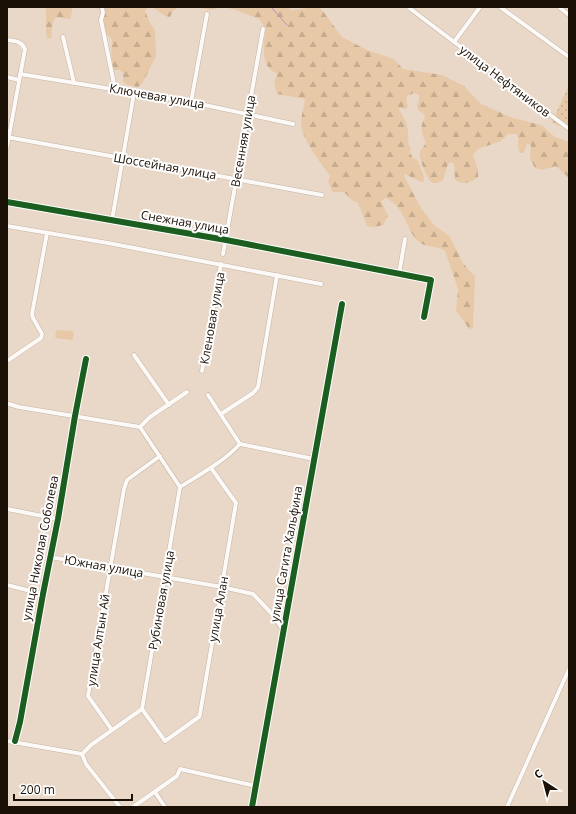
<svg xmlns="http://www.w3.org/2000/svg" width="576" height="814" viewBox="0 0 576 814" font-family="'Open Sans',sans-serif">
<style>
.grass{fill:url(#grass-dots)}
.forest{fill:url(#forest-firs)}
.garden{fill:#e7c9a8}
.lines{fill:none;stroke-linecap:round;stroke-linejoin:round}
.stream{stroke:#af94b8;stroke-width:1}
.minor-casing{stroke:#c2b5a7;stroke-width:5}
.minor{stroke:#fcf9f7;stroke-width:4}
.cycleway-casing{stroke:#fff;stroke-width:8}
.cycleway{stroke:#1b5e20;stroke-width:6}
.labels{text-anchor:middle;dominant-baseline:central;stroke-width:4;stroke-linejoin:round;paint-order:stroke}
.street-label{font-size:12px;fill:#1b1005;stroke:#fff}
</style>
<defs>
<pattern id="grass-dots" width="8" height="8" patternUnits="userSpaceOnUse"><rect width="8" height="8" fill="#e7c9a8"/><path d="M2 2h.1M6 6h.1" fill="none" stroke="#c6ac8f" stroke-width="1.8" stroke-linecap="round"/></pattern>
<pattern id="forest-firs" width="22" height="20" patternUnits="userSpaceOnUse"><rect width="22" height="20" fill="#e7c9a8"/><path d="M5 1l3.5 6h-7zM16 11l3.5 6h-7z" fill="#c6ac8f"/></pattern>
</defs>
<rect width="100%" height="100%" fill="#e9d8c7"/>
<path class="grass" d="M569 85V128L557 125 552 122Z"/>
<g class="forest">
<path d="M46 7H73L71 16 70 19 56 17C52 24 51 29 52 37L50 39 47 38 46 32Z"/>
<path d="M94 7H148L145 11 150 23 155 30 156 56 142 84 138 87 127 85 123 81V73L120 70H114L111 62 112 40 106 33 99 9Z"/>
<path d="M150 7H179L173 11 170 17C161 16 159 9 150 7Z"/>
<path d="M197 7H286C286 7 292 10 292 10 303 11 312 3 322 10L342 37 367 50 394 59 403 69 442 75 464 86 481 104 513 118 541 125 555 137 569 142V178L556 166 542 170 535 168 530 158 531 145 527 144 524 152 520 153C516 147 520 140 517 134H508L501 141 478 149 473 154 478 170V177C469 183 466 185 455 180L454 164 451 162 448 164 443 180 437 183H432C425 175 421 163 419 153L426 143C422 135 419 126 425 118L424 114 418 110 417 105 419 101V95L414 93 407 96 406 100 408 106 406 109 400 108 399 110C406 118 410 132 408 143L411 149 410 153 413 158 417 159 424 176V181L421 182 405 174 404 176 421 208 434 225 449 236 454 245 463 263 475 277 473 328 470 329 468 328 466 324 456 311 458 289 445 251C437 245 425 248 419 242 405 229 406 208 386 198L381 201 388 216 383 225 374 227 367 226 358 202 353 201 344 192H333L328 182 330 176C321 163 302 140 301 124 301 116 304 107 305 99L277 94 274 82 276 78 277 74C275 72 270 70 269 68 261 59 264 40 266 29L259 19 233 9 222 7 210 10Z"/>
</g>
<path class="garden" d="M58 330 72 331 74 333 73 339 71 340 56 338 55 337 56 331Z"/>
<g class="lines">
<path class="stream" d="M271 7 287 25"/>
<g class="minor-casing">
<g id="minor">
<path d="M102 7 103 13 101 20 115 89"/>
<path d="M408 7 569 129"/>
<path d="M500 7 569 57"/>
<path d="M559 7 569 15"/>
<path d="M63 37 74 83"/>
<path d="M7 40C14 41 22 41 25 49L7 147"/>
<path d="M454 42 480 7"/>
<path d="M20 74 191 102 293 124"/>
<path d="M7 77 19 80"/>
<path d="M191 102 207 14"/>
<path d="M7 137 322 195"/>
<path d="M7 202 226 240 431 280 424 317"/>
<path d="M112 220 134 93"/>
<path d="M7 226 108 243 321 284"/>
<path d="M223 254 263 29"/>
<path d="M399 274 405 239"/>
<path d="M134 355 169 405"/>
<path d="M7 361 41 338 42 334 33 318 32 314 47 233"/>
<path d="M202 371 221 264"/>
<path d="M208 395 240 444"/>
<path d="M9 404 19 407 140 427"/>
<path d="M221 414 253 393 258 387 277 275"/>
<path d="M140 427 150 417 187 392"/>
<path d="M240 444 314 459"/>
<path d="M180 487C201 474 223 462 240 444"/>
<path d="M7 509 58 519"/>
<path d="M50 557 222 587 253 594 273 615 283 630"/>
<path d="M7 585 43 594"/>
<path d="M142 709 165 741 199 717 200 714 236 503 211 468"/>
<path d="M112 730 88 696 124 489 127 480 160 456"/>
<path d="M7 741 82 754"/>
<path d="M15 741 20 722 43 594 58 519 75 416 86 359"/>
<path d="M82 754 91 745 142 709 180 487 140 427"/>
<path d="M82 754 86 764 120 807"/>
<path d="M155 792 165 807"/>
<path d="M133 807 177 776 180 769 256 786"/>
<path d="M252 807 342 304"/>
<path d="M507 807 569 669"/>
</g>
</g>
<use href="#minor" class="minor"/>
<g class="cycleway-casing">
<g id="cycleway">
<path d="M7 202 226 240 431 280 424 317"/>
<path d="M15 741 20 722 43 594 58 519 75 416 86 359"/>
<path d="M252 807 342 304"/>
</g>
</g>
<use href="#cycleway" class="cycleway"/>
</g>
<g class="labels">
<g class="street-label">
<text transform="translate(505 81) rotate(37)">улица Нефтяников</text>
<text transform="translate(157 96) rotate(10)">Ключевая улица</text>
<text transform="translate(243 141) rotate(-80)">Весенняя улица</text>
<text transform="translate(165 166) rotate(10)">Шоссейная улица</text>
<text transform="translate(185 222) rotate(10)">Снежная улица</text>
<text transform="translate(212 318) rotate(-80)">Кленовая улица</text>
<text transform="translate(40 548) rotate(-79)">улица Николая Соболева</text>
<text transform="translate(286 554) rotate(-80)">улица Сагита Хальфина</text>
<text transform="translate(104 566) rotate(10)">Южная улица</text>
<text transform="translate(161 600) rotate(-80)">Рубиновая улица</text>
<text transform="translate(218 609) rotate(-80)">улица Алан</text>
<text transform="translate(98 640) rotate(-81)">улица Алтын Ай</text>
</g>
</g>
<rect width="576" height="814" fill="none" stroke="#1b1005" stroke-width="16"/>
<g transform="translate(544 782) rotate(324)" stroke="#ffffff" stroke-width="3" paint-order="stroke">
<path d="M0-3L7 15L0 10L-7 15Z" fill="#1b1005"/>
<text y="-6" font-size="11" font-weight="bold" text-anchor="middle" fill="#1b1005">С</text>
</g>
<path d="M14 794v6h118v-6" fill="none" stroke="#1b1005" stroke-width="2"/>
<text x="20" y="794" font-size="12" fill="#1b1005" stroke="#ffffff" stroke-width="3" paint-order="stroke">200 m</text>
</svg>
